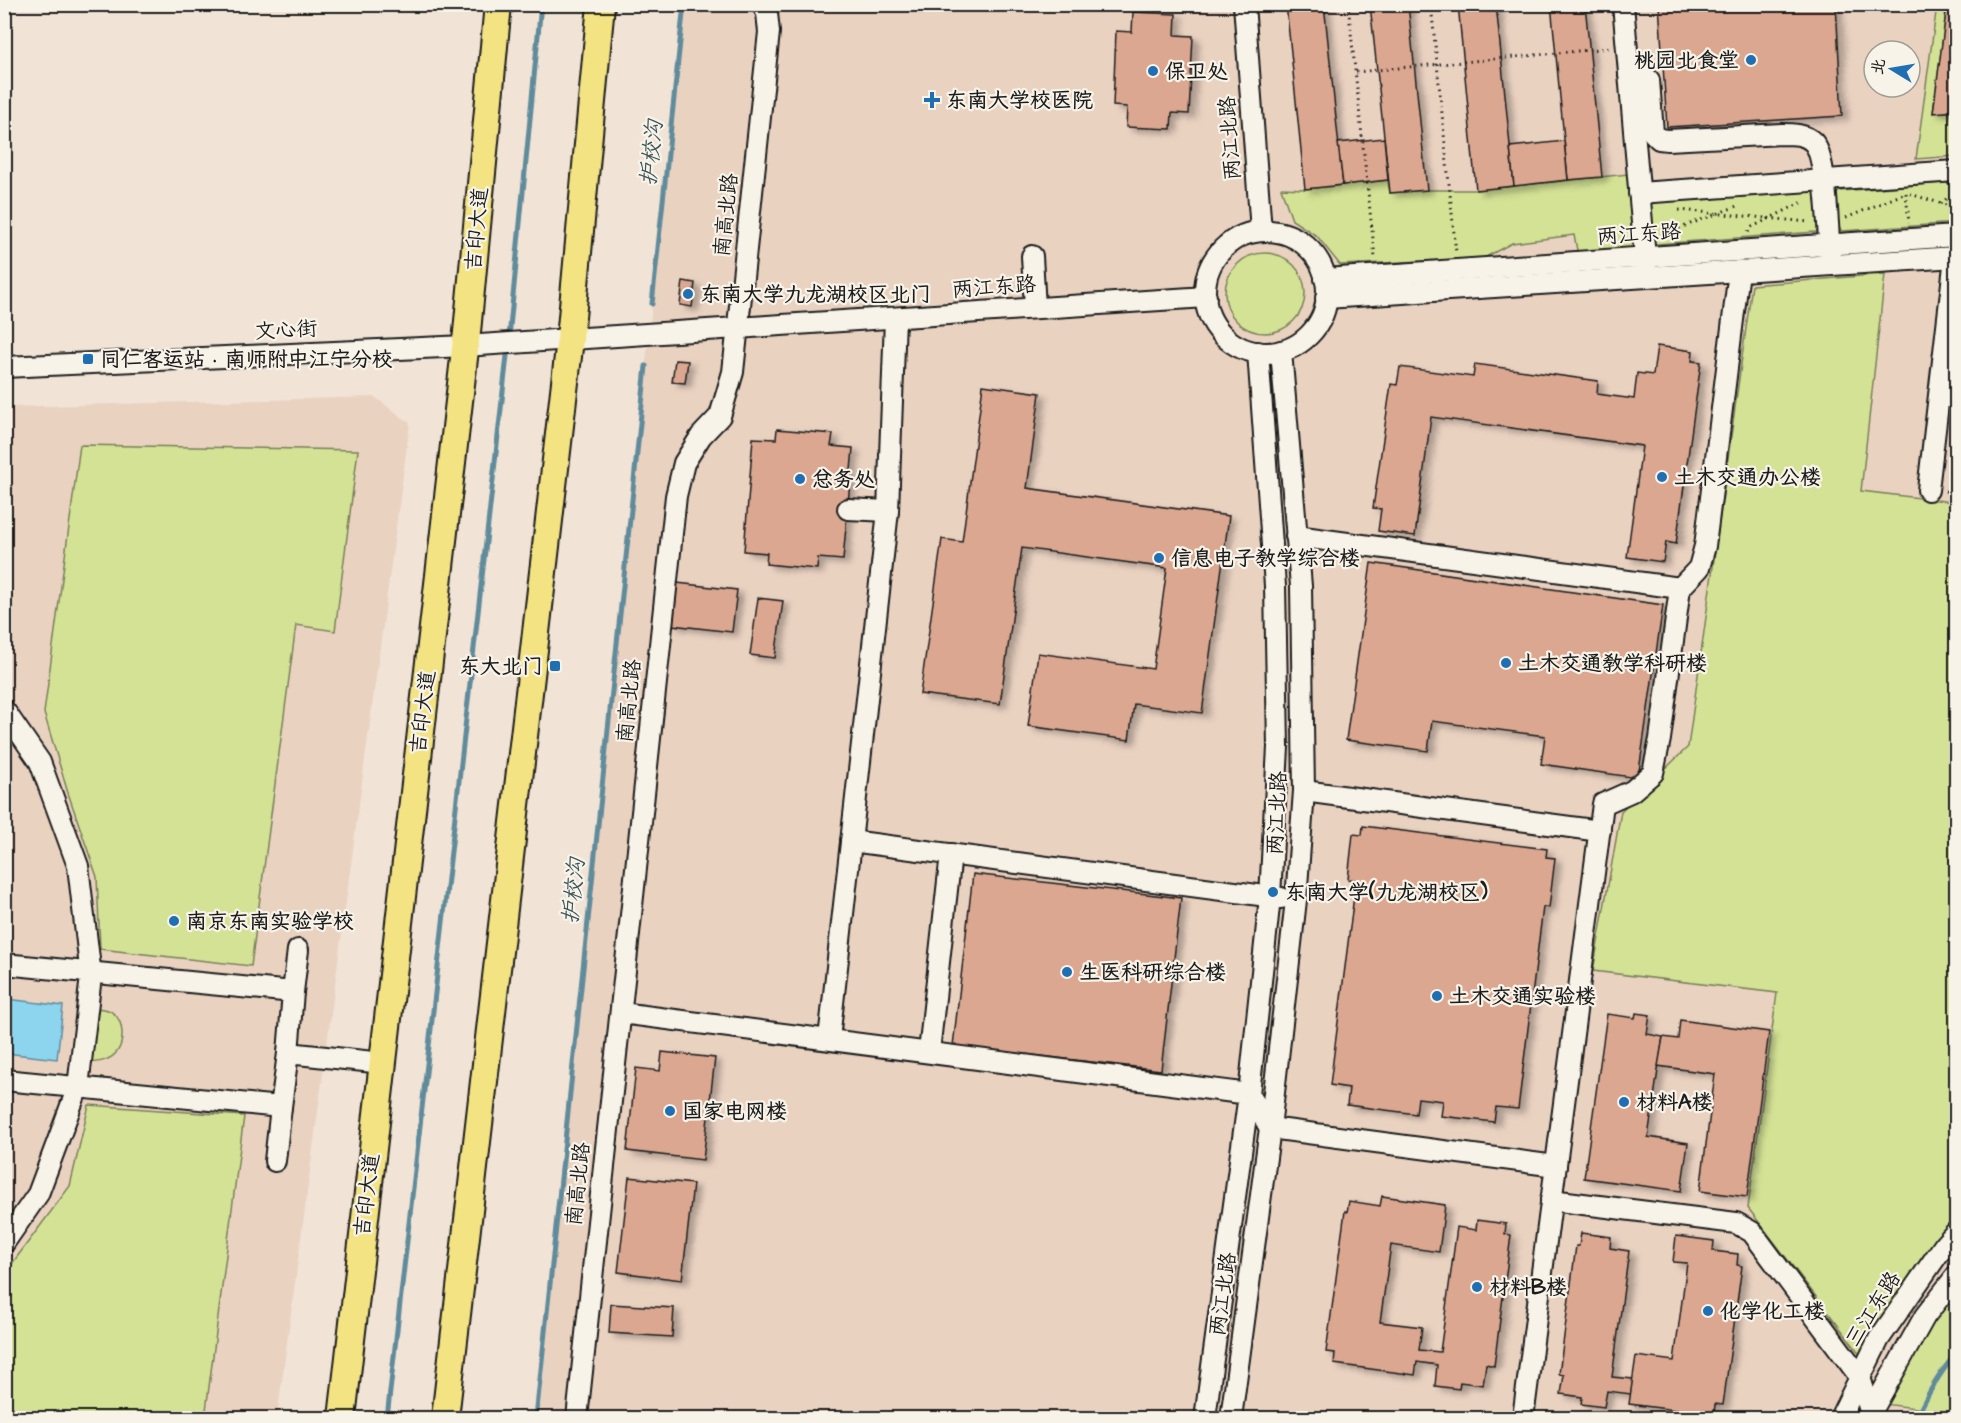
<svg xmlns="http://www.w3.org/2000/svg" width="1961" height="1423" viewBox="0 0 1961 1423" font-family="'Architects Daughter','LXGW WenKai TC',sans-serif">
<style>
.built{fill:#ead2c1;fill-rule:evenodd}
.green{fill:#d4e295;stroke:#787f58;stroke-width:1.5}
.water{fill:#8dd5ef;stroke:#608b9b;stroke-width:1.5}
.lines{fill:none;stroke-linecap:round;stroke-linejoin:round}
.stream{stroke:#608b9b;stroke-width:5}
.building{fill:#dba790;stroke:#1c1c1c;stroke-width:1.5;filter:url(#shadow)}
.minor-casing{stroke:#1c1c1c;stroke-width:24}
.major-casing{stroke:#1c1c1c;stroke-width:30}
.path{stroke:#1c1c1c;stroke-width:3;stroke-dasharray:1.5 4.5;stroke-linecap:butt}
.minor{stroke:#f7f3e8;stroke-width:20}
.major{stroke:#f4e382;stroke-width:26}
.poi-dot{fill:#1f6fb2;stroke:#f7f3e8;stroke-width:2}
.labels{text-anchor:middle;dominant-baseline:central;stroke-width:4.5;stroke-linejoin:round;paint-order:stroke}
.poi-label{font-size:21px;font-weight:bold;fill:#1c1c1c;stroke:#f7f3e8;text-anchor:start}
.street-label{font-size:21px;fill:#1c1c1c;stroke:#f7f3e8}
.water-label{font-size:22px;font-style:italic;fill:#3e545b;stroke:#f7f3e8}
</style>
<defs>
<filter id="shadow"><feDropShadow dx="6" dy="4" stdDeviation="3" flood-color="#0004"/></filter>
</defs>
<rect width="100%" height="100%" fill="#f1e4d6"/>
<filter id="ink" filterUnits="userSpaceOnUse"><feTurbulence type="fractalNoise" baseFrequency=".0167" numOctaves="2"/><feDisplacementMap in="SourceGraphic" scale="12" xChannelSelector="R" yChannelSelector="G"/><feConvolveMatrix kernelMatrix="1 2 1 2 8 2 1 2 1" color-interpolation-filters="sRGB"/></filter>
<g filter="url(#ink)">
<g class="built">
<path d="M684 5H1956V1418H533ZM1874 51H1910V87H1874Z"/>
<path d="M375 397 410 423 277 1418H5L4 407Z"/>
</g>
<g class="green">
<path d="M1937 5H1947L1933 113 1956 111V156L1916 159Z"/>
<path d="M1628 174 1633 250 1578 255 1574 235 1512 243 1484 258 1340 265 1317 236 1292 220 1281 188 1305 189 1388 180 1390 193 1427 190H1476Z"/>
<path d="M1956 182V223L1842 231 1837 226 1834 196 1840 191Z"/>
<path d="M1812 190 1816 193 1819 229 1816 232 1656 244 1652 241 1649 206 1654 201Z"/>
<circle cx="1265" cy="293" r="40"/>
<path d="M1885 274 1861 491 1953 502 1956 477V1218L1948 1226 1860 1354 1748 1208 1777 993 1593 971 1621 811 1688 747 1752 285Z"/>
<path d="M80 445 358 450 335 631 296 625 251 966 100 949 97 877 68 793 44 713Z"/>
<path d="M95 1008C101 1009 108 1008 113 1013 124 1021 125 1043 116 1053 109 1061 99 1062 89 1063Z"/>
<path d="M89 1105 244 1116 205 1418H5V1273L70 1186Z"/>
<path d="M1956 1282V1413L1883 1404Z"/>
</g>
<path class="water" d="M7 999 63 1006 57 1059 5 1053 4 1023Z"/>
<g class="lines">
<g class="stream">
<path d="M652 304 684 4"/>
<path d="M509 338 541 4"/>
<path d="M387 1418 508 347"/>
<path d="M536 1418 646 366"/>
<path d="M1916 1418C1927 1396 1939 1373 1956 1354"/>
</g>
</g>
<g class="building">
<path d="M1286 4H1324L1343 185 1305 189Z"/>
<path d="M1370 4H1408L1427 190 1390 193Z"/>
<path d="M1458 4H1496L1514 186 1476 190Z"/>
<path d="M1551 4H1585L1602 177 1568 180Z"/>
<path d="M1659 4H1836L1842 116 1667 127Z"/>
<path d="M1947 4H1956V111L1933 113Z"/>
<path d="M1133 12 1176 14 1175 35 1193 36 1189 114 1172 113 1171 129 1126 127 1127 107 1113 106 1116 31 1132 32Z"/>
<path d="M1384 138 1388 180 1343 185 1338 143Z"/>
<path d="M1564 141 1568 180 1514 186 1510 147Z"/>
<path d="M683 281 695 283 692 307 680 305Z"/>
<path d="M1657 346 1693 351 1692 361 1701 362 1676 544 1666 542 1663 562 1627 557 1642 446 1431 417 1415 536 1378 531 1381 509 1373 508 1391 384 1397 385 1400 367 1473 377 1475 364 1598 381 1597 394 1634 399 1637 373 1653 375Z"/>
<path d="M675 360 688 361 685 383 672 382Z"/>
<path d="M983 385 1040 393 1027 488 1229 516 1202 713 1134 704 1129 740 1028 726 1038 653 1153 669 1167 568 1022 548 1000 704 920 694 942 539 962 542Z"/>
<path d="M777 429 833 434 831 446 853 448 843 560 818 558 817 569 766 564 767 553 744 551 753 438 776 439Z"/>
<path d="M1371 563 1663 605 1638 778 1541 764 1545 736 1432 721 1428 751 1346 740Z"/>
<path d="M677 583 737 590 732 632 672 625Z"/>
<path d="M758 598 783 601 775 658 750 655Z"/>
<path d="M1363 826 1547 849 1546 857 1555 858 1549 908 1543 907 1518 1109 1496 1107 1494 1122 1441 1116 1443 1101 1418 1098 1416 1114 1347 1105 1349 1088 1330 1085 1356 880 1348 879 1353 834 1362 835Z"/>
<path d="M973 874 1181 898 1161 1070 953 1046Z"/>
<path d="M1636 1013 1650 1015 1647 1034 1663 1037 1648 1137 1688 1143 1681 1191 1584 1178 1607 1014 1635 1018Z"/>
<path d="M1680 1020 1769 1032 1747 1197 1700 1191 1715 1074 1658 1066 1663 1037 1678 1039Z"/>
<path d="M662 1052 715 1058 703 1160 627 1151 636 1068 660 1071Z"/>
<path d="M629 1177 693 1184 682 1280 618 1272Z"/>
<path d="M1382 1196 1445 1205 1439 1252 1391 1245 1380 1322 1422 1327 1419 1350 1440 1352 1457 1227 1476 1230 1477 1220 1506 1224 1505 1234 1511 1235 1494 1366 1486 1364 1483 1385 1460 1382 1459 1389 1435 1386 1437 1365 1417 1362 1415 1375 1334 1364 1335 1353 1326 1352 1345 1211 1347 1212 1349 1201 1380 1206Z"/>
<path d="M1581 1233 1611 1237 1610 1248 1629 1251 1612 1377 1633 1379 1631 1394 1607 1391 1604 1407 1581 1404 1582 1397 1561 1394 1564 1375 1559 1374 1576 1246H1579Z"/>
<path d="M1676 1236 1714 1241 1713 1251 1738 1254 1737 1265 1742 1266 1723 1405 1715 1404 1714 1415 1629 1404 1636 1356 1674 1361 1687 1263 1673 1262Z"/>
<path d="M611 1304 674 1308 672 1337 609 1333Z"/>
</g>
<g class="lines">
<g class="minor-casing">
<g id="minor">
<path d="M1244 4 1261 231"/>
<path d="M1623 4 1646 269"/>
<path d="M1629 74 1642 73 1649 80 1653 133 1659 139 1668 140 1782 134C1793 134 1805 134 1813 142 1827 156 1828 234 1830 257"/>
<path d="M1639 193 1956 171"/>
<circle cx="1266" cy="292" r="61"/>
<path d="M1032 256 1035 308"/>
<path d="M1325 279 1956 236"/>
<path d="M1326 298 1956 257"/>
<path d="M4 367 465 346 1206 297"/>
<path d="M1928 490 1955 257"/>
<path d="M848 509 888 511"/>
<path d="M1296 536 1680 588"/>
<path d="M4 710 40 762 78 866 91 976 78 1087 38 1194 4 1243"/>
<path d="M1304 791 1600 831"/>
<path d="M851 841 1281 898"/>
<path d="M4 964 293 992 288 1053"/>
<path d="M293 992 298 950"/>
<path d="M621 1013 1249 1094 1270 1128 1556 1166"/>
<path d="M829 1039 888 511 895 318"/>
<path d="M929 1052 951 854"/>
<path d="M4 1080 281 1107 288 1053 383 1063"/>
<path d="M275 1161 281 1107"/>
<path d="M1551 1200 1736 1223 1752 1232 1860 1377 1870 1411"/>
<path d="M577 1418 676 496 684 463 701 436 720 416 733 372 769 32 767 13 762 4"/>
<path d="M1205 1418 1249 1094 1270 897 1278 747 1275 586 1258 352"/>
<path d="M1231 1418 1270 1128 1296 900 1304 791 1301 586 1281 351"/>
<path d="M1523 1418 1603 804 1632 791 1653 773 1660 739 1680 588 1699 568 1705 546 1739 271"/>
<path d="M1840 1418 1879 1339 1945 1244 1956 1232"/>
<path d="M1868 1418 1925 1316 1956 1276"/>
</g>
</g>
<g class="major-casing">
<g id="major">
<path d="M342 1418 467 332 498 4"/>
<path d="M445 1418 570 339 601 4"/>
</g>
</g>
<g class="path">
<path d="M1348 4 1375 258"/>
<path d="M1431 4 1456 253"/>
<path d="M1356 72 1610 48"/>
<path d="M1906 193 1909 223"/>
<path d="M1910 194 1956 208"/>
<path d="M1941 204 1949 196 1956 193"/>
<path d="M1679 210 1809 222"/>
<path d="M1846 218 1903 194"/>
<path d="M1748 232 1752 227 1805 201"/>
<path d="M1662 235 1737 206"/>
<path d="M1945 491 1956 493"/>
<path d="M1891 1414 1925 1418"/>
</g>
<use href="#minor" class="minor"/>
<use href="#major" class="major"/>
</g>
</g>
<g class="poi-dot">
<circle cx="1751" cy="60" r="6"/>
<circle cx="1153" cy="71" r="6"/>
<path d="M929 91h6v6h6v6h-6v6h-6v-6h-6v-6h6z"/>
<circle cx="688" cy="294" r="6"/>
<rect x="82" y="353" width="12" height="12" rx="3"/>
<circle cx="1662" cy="477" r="6"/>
<circle cx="800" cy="479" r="6"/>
<circle cx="1159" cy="558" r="6"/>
<circle cx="1506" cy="663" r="6"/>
<rect x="549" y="660" width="12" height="12" rx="3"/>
<circle cx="1273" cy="892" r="6"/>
<circle cx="174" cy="921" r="6"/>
<circle cx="1067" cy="972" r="6"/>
<circle cx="1437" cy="996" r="6"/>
<circle cx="1624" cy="1102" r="6"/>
<circle cx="670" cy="1111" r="6"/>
<circle cx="1477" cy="1287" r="6"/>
<circle cx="1708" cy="1311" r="6"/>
</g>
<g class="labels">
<g class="poi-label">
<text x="1739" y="60" text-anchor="end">桃园北食堂</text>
<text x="1165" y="71">保卫处</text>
<text x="946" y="100">东南大学校医院</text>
<text x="700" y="294">东南大学九龙湖校区北门</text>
<text x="100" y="359">同仁客运站 · 南师附中江宁分校</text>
<text x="1674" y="477">土木交通办公楼</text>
<text x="812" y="479">总务处</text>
<text x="1171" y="558">信息电子教学综合楼</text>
<text x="1518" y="663">土木交通教学科研楼</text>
<text x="543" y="666" text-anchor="end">东大北门</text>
<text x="1285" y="892">东南大学(九龙湖校区)</text>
<text x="186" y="921">南京东南实验学校</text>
<text x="1079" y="972">生医科研综合楼</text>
<text x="1449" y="996">土木交通实验楼</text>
<text x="1636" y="1102">材料A楼</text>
<text x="682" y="1111">国家电网楼</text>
<text x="1489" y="1287">材料B楼</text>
<text x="1720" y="1311">化学化工楼</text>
</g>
<g class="street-label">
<text transform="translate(1230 138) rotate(-94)">两江北路</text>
<text transform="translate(726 215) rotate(-84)">南高北路</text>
<text transform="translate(477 229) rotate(-85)">吉印大道</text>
<text transform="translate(1639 234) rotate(-4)">两江东路</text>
<text transform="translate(994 287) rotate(-4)">两江东路</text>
<text transform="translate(286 330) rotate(-3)">文心街</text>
<text transform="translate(629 701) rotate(-84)">南高北路</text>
<text transform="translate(423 712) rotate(-83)">吉印大道</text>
<text transform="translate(1277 813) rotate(-87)">两江北路</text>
<text transform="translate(578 1184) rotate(-84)">南高北路</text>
<text transform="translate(367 1195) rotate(-83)">吉印大道</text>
<text transform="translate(1223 1294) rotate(-82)">两江北路</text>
<text transform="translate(1873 1309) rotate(-58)">三江东路</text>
</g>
<g class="water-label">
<text transform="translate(652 153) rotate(-84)">护校沟</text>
<text transform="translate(574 891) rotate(-84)">护校沟</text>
</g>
</g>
<rect width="1961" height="1423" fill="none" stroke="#f7f3e8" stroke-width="24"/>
<rect x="12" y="12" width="1937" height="1399" fill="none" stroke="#1c1c1c" stroke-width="2" filter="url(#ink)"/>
<g transform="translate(1892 69) rotate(281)"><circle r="28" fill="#f7f3e8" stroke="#9f9d96" stroke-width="1.5"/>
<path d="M0-4.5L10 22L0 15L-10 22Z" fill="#1f6fb2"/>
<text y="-9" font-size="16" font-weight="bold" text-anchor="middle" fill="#1c1c1c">北</text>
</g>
</svg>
